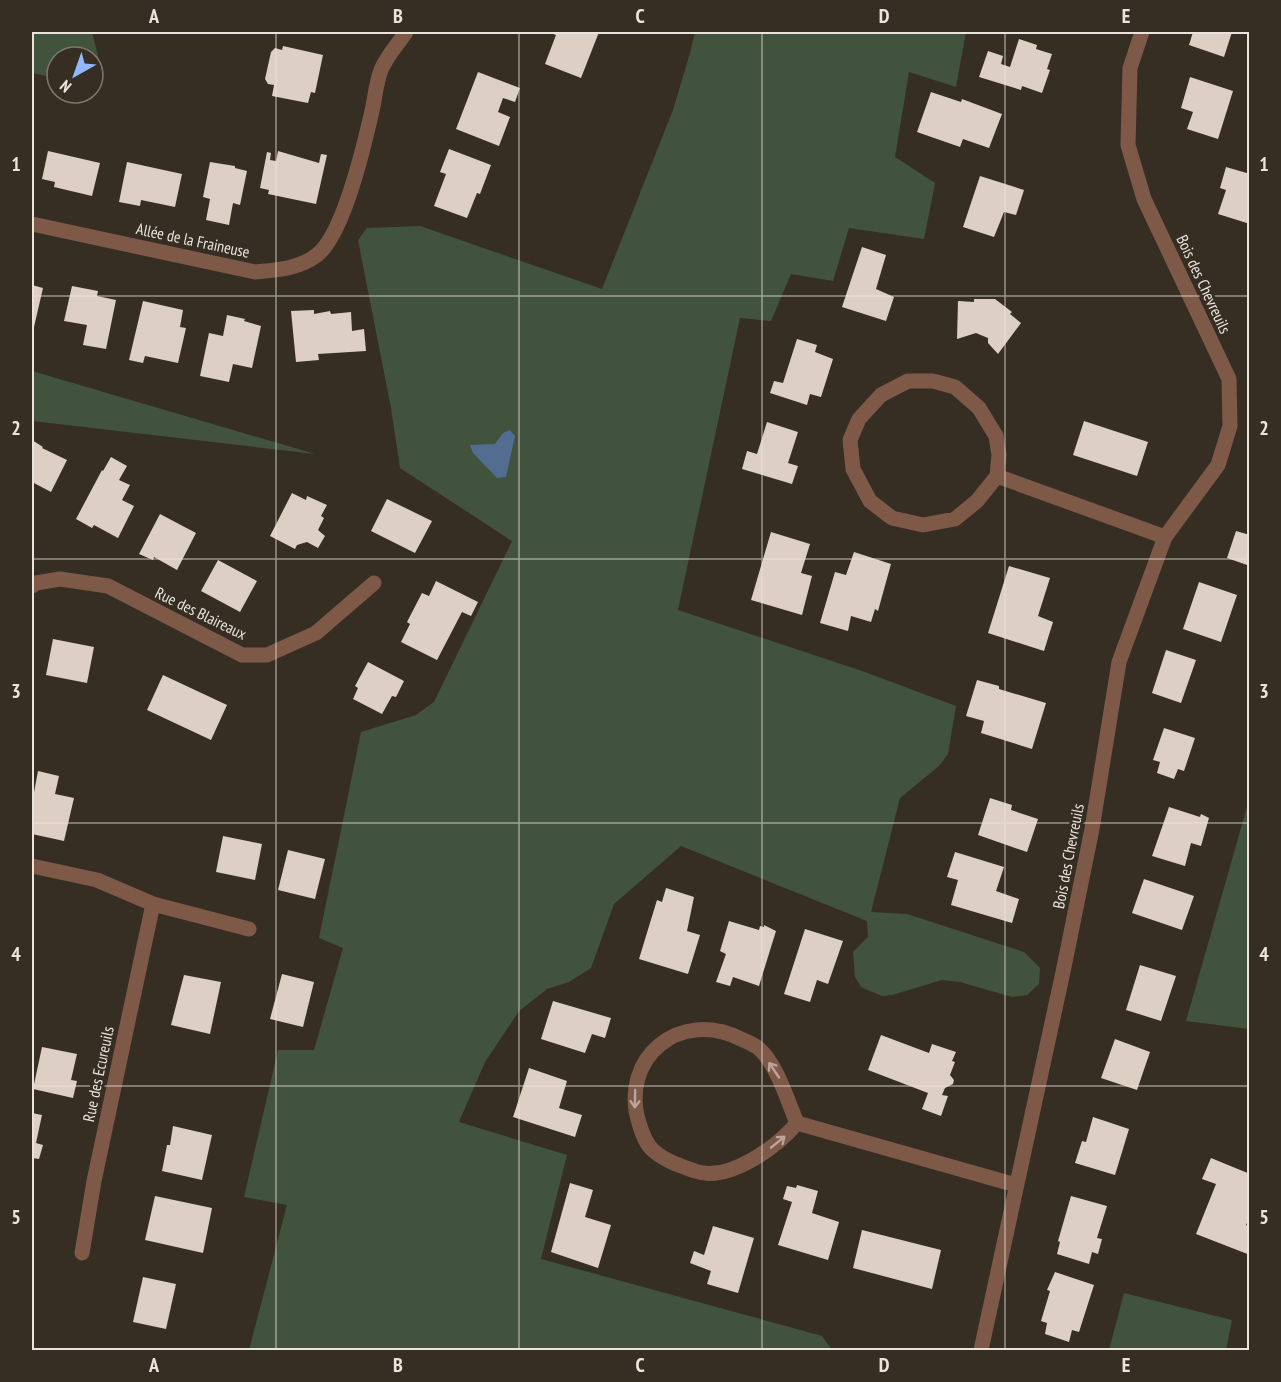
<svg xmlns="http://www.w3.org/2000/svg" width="1281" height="1382" viewBox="0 0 1281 1382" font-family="'PT Sans Narrow',sans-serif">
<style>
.green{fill:#41533c}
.water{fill:#536d91}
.building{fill:#ddcfc3}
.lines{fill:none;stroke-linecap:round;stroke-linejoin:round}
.street{stroke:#7f5948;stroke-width:15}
.oneway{stroke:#baa59a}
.grid{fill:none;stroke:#eae4dd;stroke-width:1.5;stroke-opacity:0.55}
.labels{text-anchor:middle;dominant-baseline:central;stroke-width:6;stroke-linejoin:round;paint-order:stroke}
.street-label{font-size:16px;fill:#eae4dd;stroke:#372e23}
.neatline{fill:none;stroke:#eae4dd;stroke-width:2}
.grid-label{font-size:20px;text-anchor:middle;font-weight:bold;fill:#eae4dd}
</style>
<rect width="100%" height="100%" fill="#372e23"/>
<g class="green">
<path d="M32 32H92L99 60 93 81V57H57V78L32 73Z"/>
<path d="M695 32H966L956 87 909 72 895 157 935 183 924 239 849 228 833 281 791 274 771 321 740 318 678 610 862 671 956 706 948 754 939 766 900 798 871 912 907 914 1024 952 1040 968 1039 984 1027 995 1012 997 960 982 942 980 892 995 882 996 861 987 855 977 853 952 868 937 867 921 681 846 614 904 591 968 569 982 547 989 519 1011 485 1062 459 1122 567 1155 541 1259 822 1336 832 1350H249L287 1205 244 1197 278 1050H314L343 948 319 938 361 732 416 715 434 702 512 541 400 468 391 408 358 240 367 228 420 226 602 289 673 110 690 53Z"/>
<path d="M32 371 315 454 32 421Z"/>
<path d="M1249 800V1029L1186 1021Z"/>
<path d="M1124 1293 1232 1320 1226 1350H1109Z"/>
</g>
<path class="water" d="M510 430 515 436 506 477 497 478 473 453 470 445 495 444 503 433Z"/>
<g class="building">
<path d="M548 32H599L581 78 545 64 556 35Z"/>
<path d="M1193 32H1232L1224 57 1189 45Z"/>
<path d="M1019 39 1037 45 1036 49 1052 54 1047 69 1050 70 1042 93 1022 86 1021 90 979 77 988 51 1003 56 1001 64 1010 67Z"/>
<path d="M283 46 323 55 315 93 311 92 308 103 272 96 274 85 268 84 265 79 271 52 275 48 282 50Z"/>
<path d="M478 72 520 88 515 102 503 98 498 112 510 117 499 146 456 129Z"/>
<path d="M1190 77 1233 91 1218 139 1187 129 1193 112 1181 108Z"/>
<path d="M931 92 961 102 962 99 1002 114 989 148 963 139 960 147 917 132Z"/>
<path d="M449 149 491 165 480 194 477 193 467 218 434 206 446 174 440 172Z"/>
<path d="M48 151 100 163 92 196 54 187 55 182 42 179Z"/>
<path d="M278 151 319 163 321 154 327 155 316 204 268 194 269 190 260 188 267 152 271 153 270 160 276 161Z"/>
<path d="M127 162 182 174 175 207 141 200 140 206 119 202Z"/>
<path d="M210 162 235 166V168L247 171 240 205 233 203 229 225 206 220 210 199 203 197Z"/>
<path d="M1226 167 1250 174V224L1218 214 1226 190 1220 188Z"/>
<path d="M980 176 1024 190 1016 215 1004 212 994 237 963 227Z"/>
<path d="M862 247 886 255 876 289 894 297 886 321 842 307Z"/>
<path d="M32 285 43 288 34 327H32Z"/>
<path d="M72 286 98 291 97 296 116 300 106 349 83 345 87 325 64 321Z"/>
<path d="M974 299H995L1012 312 1010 314 1021 323 998 354 988 343V338L976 333 957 339 958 301 974 302Z"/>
<path d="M143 301 183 310 180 327 186 328 178 363 145 356 143 363 129 360Z"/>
<path d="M314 310V314L330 311 331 314 351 312 352 331 364 329 366 351 318 354 319 360 296 362 291 311Z"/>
<path d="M227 315 245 319 244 321 261 326 252 368 233 364 229 382 200 376 209 333 223 336Z"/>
<path d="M797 339 817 345 815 352 833 359 821 397 810 394 807 405 770 393 774 381 783 383Z"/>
<path d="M1084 421 1148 442 1137 476 1073 455Z"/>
<path d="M767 422 798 432 788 463 798 466 792 484 742 469 747 451 757 454Z"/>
<path d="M32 440 43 447 42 448 67 460 51 492 32 482Z"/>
<path d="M111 457 127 466 119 480 130 485 122 500 134 506 118 538 94 525 92 528 76 519 102 470 103 471Z"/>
<path d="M292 493 306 500 307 496 327 505 321 516 324 518 318 530 325 536 318 548 307 542 297 545 295 549 270 536Z"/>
<path d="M387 499 432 521 415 553 371 531Z"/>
<path d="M160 514 196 533 177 570 154 557 153 560 139 554Z"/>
<path d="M1236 531 1250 535V566L1227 558Z"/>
<path d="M771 532 810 544 801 573 812 576 802 615 751 600Z"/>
<path d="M854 552 891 564 878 611 875 609 871 622 851 616 848 631 820 623 835 572 846 575Z"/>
<path d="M218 560 257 581 240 612 201 591Z"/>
<path d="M1009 566 1050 578 1038 616 1053 622 1044 651 988 633Z"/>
<path d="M436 581 478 602 471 616 462 612 437 660 401 642 410 624 407 622 422 593 429 596Z"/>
<path d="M1199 582 1237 595 1221 642 1183 629Z"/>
<path d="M53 639 94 647 87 683 46 675Z"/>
<path d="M1166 650 1196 660 1181 703 1152 693Z"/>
<path d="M368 662 404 681 396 697 392 696 382 714 353 699 358 688 355 686Z"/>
<path d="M163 675 227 705 211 740 147 710Z"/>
<path d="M977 680 999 686V689L1046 703 1032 749 981 733 984 721 966 716Z"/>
<path d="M1164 728 1195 738 1184 771 1178 769 1174 779 1157 773 1160 762 1153 760Z"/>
<path d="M38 771 59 776 55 794 74 798 64 841 32 834V803Z"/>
<path d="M990 798 1012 805 1011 810 1038 819 1027 852 978 835Z"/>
<path d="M1169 807 1200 817 1201 814 1209 818 1201 846 1191 843 1185 866 1152 856Z"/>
<path d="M223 836 262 844 255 880 216 872Z"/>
<path d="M288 850 325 859 315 899 278 890Z"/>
<path d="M955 852 1004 867 996 891 1019 899 1012 923 951 905 958 880 947 877Z"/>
<path d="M1144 879 1194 896 1182 930 1132 913Z"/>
<path d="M666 888 694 897 687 931 700 935 688 974 639 959 657 900 662 902Z"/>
<path d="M729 921 759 930 760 926 764 927V925L776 931 759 986 733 977 730 986 716 982 726 954 720 951Z"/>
<path d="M805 929 843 941 828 984 817 980 810 1002 784 994Z"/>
<path d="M1140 965 1176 976 1161 1021 1126 1010Z"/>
<path d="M282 974 314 982 303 1027 270 1019Z"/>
<path d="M184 975 221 982 210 1034 171 1025Z"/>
<path d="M553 1001 611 1018 605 1038 592 1034 585 1053 541 1039Z"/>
<path d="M881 1035 929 1053 932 1044 956 1052 952 1061 955 1062 950 1075 954 1080 953 1084 945 1088 942 1095 948 1096 941 1116 922 1109 928 1093 868 1070Z"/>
<path d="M1115 1039 1150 1052 1137 1090 1101 1078Z"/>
<path d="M42 1047 77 1054 71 1080 77 1081 73 1098 33 1089Z"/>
<path d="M529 1068 567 1081 559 1108 582 1115 575 1137 513 1117Z"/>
<path d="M32 1113 42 1115 36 1143 43 1145 39 1159 32 1158Z"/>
<path d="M1093 1117 1129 1129 1115 1175 1075 1163 1082 1141 1086 1142Z"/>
<path d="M173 1126 212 1135 202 1180 162 1171 167 1145H170Z"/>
<path d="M1211 1158 1250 1174V1217L1246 1225 1250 1227V1255L1196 1234 1216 1184 1202 1179Z"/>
<path d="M570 1183 593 1190 585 1217 611 1225 598 1268 551 1252Z"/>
<path d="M797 1185 818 1191 812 1213 839 1222 828 1260 778 1245 792 1202 783 1199 787 1186 796 1188Z"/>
<path d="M155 1196 212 1208 203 1253 145 1240Z"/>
<path d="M1071 1196 1107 1206 1097 1238 1102 1239 1098 1254 1092 1252 1089 1264 1057 1254 1060 1242 1058 1241Z"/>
<path d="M713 1226 754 1238 738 1293 707 1284 711 1271 690 1263 694 1251 704 1255Z"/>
<path d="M862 1230 941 1250 932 1289 853 1268Z"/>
<path d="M1055 1272 1094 1285 1079 1332 1072 1330 1069 1342 1045 1334 1047 1323 1041 1321 1050 1291 1047 1290Z"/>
<path d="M143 1277 176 1284 166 1329 133 1322Z"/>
</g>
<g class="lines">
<g class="street">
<path d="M32 224 255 272C276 270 299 269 317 255 344 234 364 146 372 111 375 98 376 83 381 70 386 57 398 44 406 32"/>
<path d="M908 381H933L955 387 979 408 996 436 999 455 997 476 977 501 955 519 923 525 892 518 870 501 853 469 850 440 859 419 881 395Z"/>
<path d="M997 476 1165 537"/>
<path d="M32 586 36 583 60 579 108 586 242 655H267L316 633 374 583"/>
<path d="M32 866 97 880 153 904 249 929"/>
<path d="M797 1123C777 1147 728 1183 695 1171 681 1166 665 1161 654 1151 646 1145 642 1133 639 1123 619 1058 680 1008 741 1039 746 1041 752 1044 757 1047 776 1061 788 1102 797 1123L1016 1185"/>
<path d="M82 1253 94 1181 153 904"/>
<path d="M981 1350 1063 972 1092 829 1119 662 1165 537 1218 465 1230 426 1229 379 1144 199 1128 145 1130 68 1142 32"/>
</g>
</g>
<defs><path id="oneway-shaft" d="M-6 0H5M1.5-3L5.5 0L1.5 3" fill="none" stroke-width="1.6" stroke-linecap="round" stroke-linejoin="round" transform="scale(1.5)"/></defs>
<g class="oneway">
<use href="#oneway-shaft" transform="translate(774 1070) rotate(-124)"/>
<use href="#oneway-shaft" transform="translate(635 1099) rotate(91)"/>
<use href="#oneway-shaft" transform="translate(778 1142) rotate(-39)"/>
</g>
<path class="grid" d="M276 32V1350M519 32V1350M762 32V1350M1005 32V1350M32 296H1250M32 559H1250M32 823H1250M32 1086H1250"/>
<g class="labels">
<g class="street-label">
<text transform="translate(193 240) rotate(12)">Allée de la Fraineuse</text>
<text transform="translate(1204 284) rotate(65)">Bois des Chevreuils</text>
<text transform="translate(201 613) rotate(26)">Rue des Blaireaux</text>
<text transform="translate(1068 856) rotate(-79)">Bois des Chevreuils</text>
<text transform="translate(98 1074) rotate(-78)">Rue des Ecureuils</text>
</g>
</g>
<rect width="1281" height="1382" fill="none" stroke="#372e23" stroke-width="66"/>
<g transform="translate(75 75) rotate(220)"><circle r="28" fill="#372e23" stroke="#7f776d" stroke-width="1.5"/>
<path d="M0-4.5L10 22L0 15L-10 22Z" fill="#93b7fd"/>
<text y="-9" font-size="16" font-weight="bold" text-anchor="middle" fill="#eae4dd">N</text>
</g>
<rect x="33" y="33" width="1215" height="1316" class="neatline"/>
<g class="grid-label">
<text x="154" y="23">A</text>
<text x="398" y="23">B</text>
<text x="640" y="23">C</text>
<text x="884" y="23">D</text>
<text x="1126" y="23">E</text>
<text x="16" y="171">1</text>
<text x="1264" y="171">1</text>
<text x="16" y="435">2</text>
<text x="1264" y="435">2</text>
<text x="16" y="698">3</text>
<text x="1264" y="698">3</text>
<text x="16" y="961">4</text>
<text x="1264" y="961">4</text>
<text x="16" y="1224">5</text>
<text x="1264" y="1224">5</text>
<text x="154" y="1372">A</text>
<text x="398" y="1372">B</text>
<text x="640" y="1372">C</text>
<text x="884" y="1372">D</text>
<text x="1126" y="1372">E</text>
</g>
</svg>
